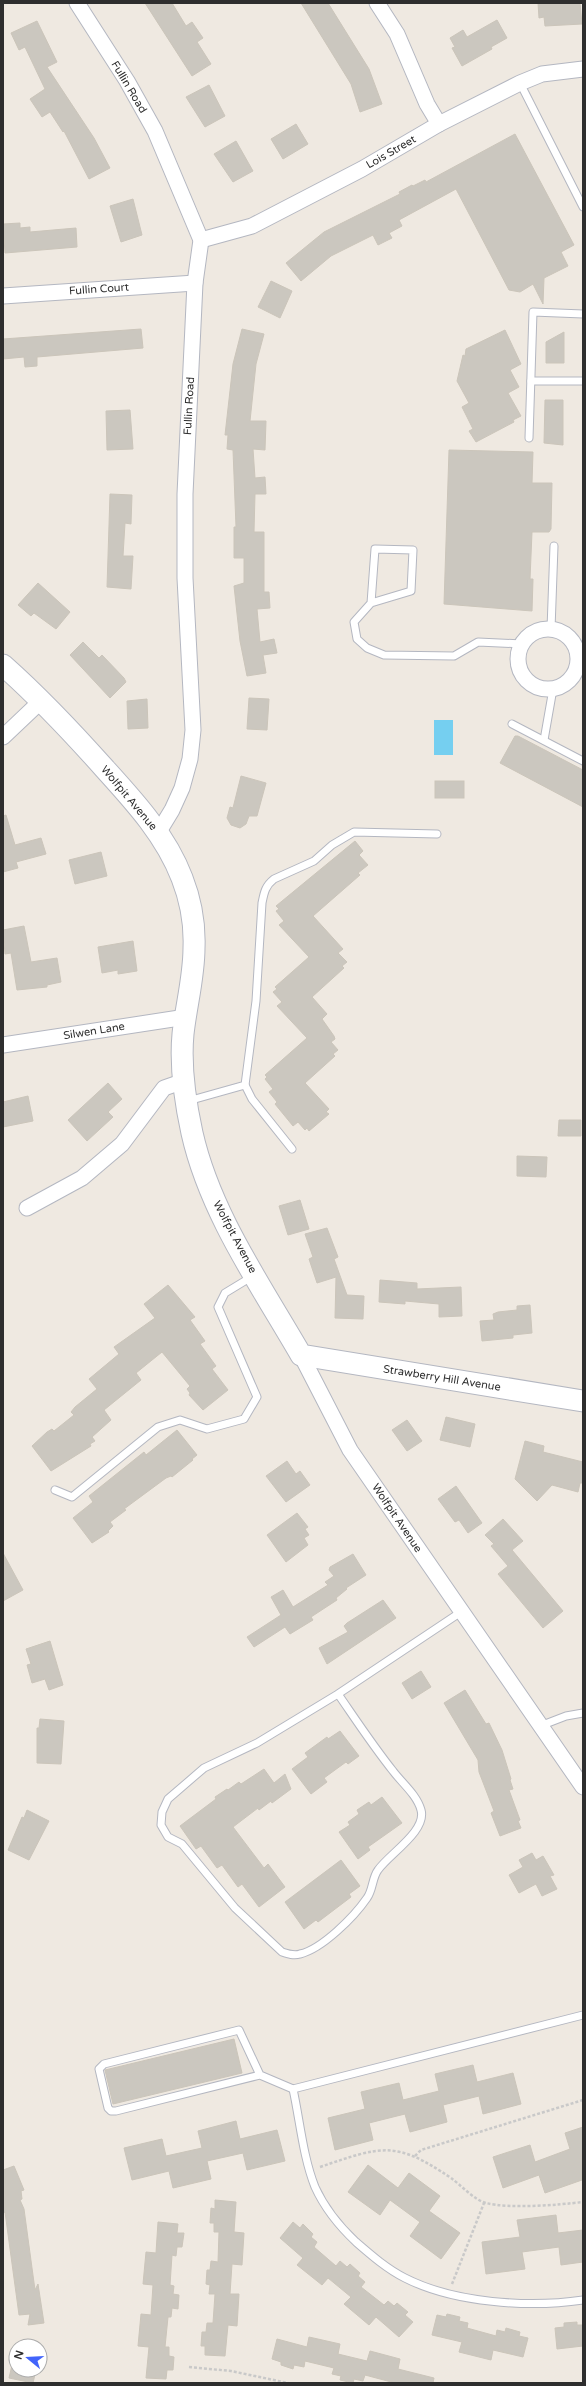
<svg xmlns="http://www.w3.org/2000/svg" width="586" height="2386" viewBox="0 0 586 2386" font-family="'Varela Round',sans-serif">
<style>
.water{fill:#75cff0}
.building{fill:#cbc7bf;stroke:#cbc5ba}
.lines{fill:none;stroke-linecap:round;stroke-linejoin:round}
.lane-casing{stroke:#b4b7c1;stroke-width:9}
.street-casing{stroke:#b4b7c1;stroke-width:17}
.secondary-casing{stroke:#b4b7c1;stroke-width:23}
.path{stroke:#c9c9c9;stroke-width:2.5;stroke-dasharray:3 2;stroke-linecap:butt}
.lane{stroke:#fff;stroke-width:7}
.street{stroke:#fff;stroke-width:15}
.secondary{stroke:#fff;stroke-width:21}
.labels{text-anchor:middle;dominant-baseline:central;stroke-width:3;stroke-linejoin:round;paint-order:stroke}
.street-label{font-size:11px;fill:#2e2e2e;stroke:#fff}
</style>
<rect width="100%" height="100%" fill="#efe9e1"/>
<rect class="water" x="434" y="720" width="19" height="35"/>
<g class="building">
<path d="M145 3H172L186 26 192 22 203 38 197 42 211 64 192 76Z"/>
<path d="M301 3H328L369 69 382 104 360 112 351 84Z"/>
<path d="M538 3H580L582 24 545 26 544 17 539 18Z"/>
<path d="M497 20 507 38 491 47 492 49 462 66 452 48 455 47 450 38 463 30 467 37Z"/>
<path d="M37 21 57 62 47 67 94 138 110 168 89 179 64 131 63 132 50 112 42 117 30 99 45 89 25 47 19 50 11 33Z"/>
<path d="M209 85 225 116 205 127 186 97Z"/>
<path d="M296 124 308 144 283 159 271 139Z"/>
<path d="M515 134 574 245 561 252 568 266 544 278 543 304 533 284 520 292 509 290 456 189 399 220 402 226 389 233 392 238 378 245 373 235 331 256 301 281 286 263 324 232 400 194 399 192 412 185 413 186 425 180 426 182Z"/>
<path d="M236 141 253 171 233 182 214 154Z"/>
<path d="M133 199 142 235 121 242 110 206Z"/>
<path d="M20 223V228L30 227V232L76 228 77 247 5 253 3 224Z"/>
<path d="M271 281 292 291 280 318 258 307Z"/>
<path d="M141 329 143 348 37 357V366L25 367 24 357 3 359V339Z"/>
<path d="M242 329 264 334 256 364 250 421H266L265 450 253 449 255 478 265 477 266 494H255L254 532H264V592H269L270 608 257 609 260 642 274 639 277 653 263 655 266 673 247 676 240 641 234 586 244 583V558H234V527H236L233 450 227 449 228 435H225L233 364Z"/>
<path d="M505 330 521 364 510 370 519 387 508 393 521 416 513 420 514 422 476 442 469 431 473 429 462 407 469 403 457 381 463 355 465 356 466 349Z"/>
<path d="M564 332V363H546V342Z"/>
<path d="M545 400H563V445L544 443Z"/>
<path d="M130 410 133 449 107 450 106 411Z"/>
<path d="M449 450 533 452 532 483H552L551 529 549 532H532L530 579H533L532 611 444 604Z"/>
<path d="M110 494 132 495 131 524 125 523 123 556H133L131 589 107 587Z"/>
<path d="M38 583 70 612 56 629 34 613 31 616 18 605Z"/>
<path d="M83 642 99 658 102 655 124 678 126 682 110 698 70 655Z"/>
<path d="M249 698 269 699 267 730 247 729Z"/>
<path d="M147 699 148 728 128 729 127 701Z"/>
<path d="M515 736H518L583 770V807L500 763Z"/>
<path d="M241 776 266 783 257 816H249L246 824 240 828 231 825 227 818 230 807 233 808Z"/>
<rect x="435" y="781" width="29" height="17"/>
<path d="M6 815 15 845 41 838 46 854 16 862 18 868 3 872V816Z"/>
<path d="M355 841 363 851 359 855 368 865 358 873 360 875 313 916 343 949 338 953 347 962 342 966 344 968 312 997 327 1014 322 1019 334 1036 335 1039 331 1042 338 1050 333 1054 335 1056 305 1083 329 1109 326 1112 329 1114 309 1131 307 1128 305 1130 298 1122 293 1126 275 1104 277 1102 269 1092 273 1089 265 1079 267 1077 265 1075 307 1038 277 1006 282 1002 273 992 277 989 275 987 309 957 279 925 284 921 276 911 279 909 276 906Z"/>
<path d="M101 852 107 876 75 884 69 860Z"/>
<path d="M24 926 31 962 57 958 61 982 47 985V987L17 990 11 953 5 954 3 930Z"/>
<path d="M133 941 137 971 118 974V970L102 973 98 947Z"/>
<path d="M108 1083 122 1099 108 1112 113 1117 87 1141 68 1120Z"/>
<path d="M28 1096 33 1121 3 1127V1102Z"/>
<path d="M559 1120H581V1136H558Z"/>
<path d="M517 1156 547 1157 546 1177 517 1176Z"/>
<path d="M300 1200 309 1229 288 1235 279 1206Z"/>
<path d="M327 1228 338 1257 334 1259 347 1295 364 1296 363 1319 335 1318 336 1277 317 1283 309 1259 313 1257 305 1234Z"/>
<path d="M380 1280 417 1283V1289L461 1287 462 1316 439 1317V1304L405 1301V1304L379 1302Z"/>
<path d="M168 1285 195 1317 190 1320 205 1341 200 1344 216 1366 212 1369 228 1390 203 1410 189 1395 190 1393 187 1389 190 1386 162 1352 136 1373 141 1380 104 1410 111 1420 92 1437 95 1441 90 1444 91 1446 51 1471 32 1446 47 1432 52 1429 54 1431 74 1415 71 1412 75 1407 97 1389 89 1379 119 1354 114 1347 155 1318 144 1304Z"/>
<path d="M530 1305 532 1333 513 1335V1338L482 1341 480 1321 494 1320 493 1314 498 1312 517 1310V1306Z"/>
<path d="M446 1417 475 1424 470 1447 440 1440Z"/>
<path d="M407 1420 422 1441 407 1451 392 1430Z"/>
<path d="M177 1430 197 1455 192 1459 193 1460 172 1477 171 1476 166 1478 124 1509 126 1510 110 1522 113 1526 108 1531 109 1532 92 1543 73 1518 93 1502 89 1496 144 1452 146 1455Z"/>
<path d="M525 1441 544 1446 543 1452 583 1462V1483H580L578 1492 552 1485 537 1501 515 1479Z"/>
<path d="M287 1461 296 1474 300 1471 310 1485 286 1502 266 1476Z"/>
<path d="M456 1486 482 1523 468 1533 459 1520 455 1522 438 1499Z"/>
<path d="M297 1513 308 1527 305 1529 309 1535 304 1538 308 1545 286 1562 267 1535Z"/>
<path d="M503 1519 523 1541 512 1550 563 1611 543 1628 498 1574 508 1566 491 1546 494 1544 485 1535Z"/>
<path d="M3 1553 23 1590 3 1601Z"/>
<path d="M353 1554 366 1575 346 1588 347 1589 336 1598 337 1600 311 1617 313 1620 290 1634 285 1627 254 1647 247 1637 281 1615 271 1597 283 1590 293 1607 328 1585 325 1582 334 1576 329 1570 330 1567Z"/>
<path d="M383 1600 396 1618 327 1664 319 1648 348 1632 344 1626 347 1623Z"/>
<path d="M50 1641 63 1685 49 1690 45 1679 32 1683 27 1665 31 1664 26 1649Z"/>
<path d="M421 1671 431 1687 412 1699 402 1683Z"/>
<path d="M465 1690 486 1724 489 1723 502 1750 511 1779 510 1780 513 1789 509 1790 520 1820 518 1821 521 1828 500 1836 491 1813 494 1811 479 1772 478 1760 444 1703Z"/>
<path d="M40 1719 64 1721 61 1764 37 1763V1728H39Z"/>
<path d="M340 1731 359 1756 348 1764 346 1762 324 1778 327 1782 311 1794 292 1769 308 1757 305 1753 327 1737 328 1739Z"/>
<path d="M264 1769 274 1783 285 1774 291 1789 272 1803 271 1801 259 1810 258 1808 233 1827 264 1868 268 1864 285 1887 259 1907 242 1884 238 1887 222 1865 217 1868 201 1846 196 1849 180 1826 216 1799 215 1797 227 1789 228 1790 239 1782 241 1784Z"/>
<path d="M382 1797 402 1823 368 1847 370 1850 358 1859 339 1832 350 1825 348 1822 359 1814 357 1810 369 1802 371 1805Z"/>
<path d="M27 1810 49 1821 29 1860 8 1850 22 1817 24 1818Z"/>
<path d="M532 1853 536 1860 543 1856 554 1875 550 1876 557 1889 542 1896 536 1884 519 1893 509 1875 523 1867 519 1860Z"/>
<path d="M341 1860 360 1886 349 1894 351 1897 318 1922 316 1920 304 1929 285 1902Z"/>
<path d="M234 2039 242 2073 113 2104 105 2070Z"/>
<path d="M473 2065 477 2082 513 2073 521 2104 483 2114 479 2096 443 2105 447 2122 410 2132 405 2114 369 2123 373 2140 335 2150 328 2118 365 2109 361 2092 399 2083 403 2100 439 2091 435 2074Z"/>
<path d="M236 2121 240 2139 277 2130 285 2161 247 2170 243 2153 207 2161 211 2179 173 2188 169 2171 132 2180 124 2148 162 2139 166 2156 202 2148 198 2131Z"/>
<path d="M583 2127 582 2180 545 2193 539 2175 503 2188 493 2157 530 2145 535 2162 570 2149 565 2133Z"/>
<path d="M368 2165 398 2188 409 2173 440 2196 429 2211 460 2233 441 2259 410 2236 420 2222 390 2200 380 2215 348 2192Z"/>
<path d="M14 2166 24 2190 21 2191 22 2199 20 2200 24 2209 35 2290 38 2284 44 2323 28 2325 30 2314 19 2315 5 2212 3 2213V2170Z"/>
<path d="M215 2200 236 2202 234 2232 244 2233 242 2265 232 2264 230 2294H239L237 2326 228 2325 225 2356 205 2355V2346H201L202 2332H206L207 2323H213L215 2294H209L210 2285 206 2284 207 2270H210L211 2261 218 2262 219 2232H214V2223H210L211 2208 215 2209Z"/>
<path d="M556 2215 558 2233 583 2230V2262L561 2265 559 2247 522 2252 525 2269 486 2274 482 2242 520 2237 517 2220Z"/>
<path d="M158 2222 178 2224 177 2233H184L182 2247H177L176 2256 172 2255 170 2285 174 2286 173 2294 179 2295 178 2309 172 2308 171 2317H168L165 2347H169V2356L174 2357 173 2370H167L166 2379 146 2378 149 2347 138 2346 141 2314 151 2315 153 2285 143 2284 146 2252 156 2253Z"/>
<path d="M293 2222 300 2228 303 2224 313 2234 311 2237 317 2242 314 2247 336 2266 340 2261 347 2267 350 2264 360 2273 358 2276 365 2282 361 2287 384 2305 388 2301 394 2306 397 2303 408 2312 405 2315 413 2322 399 2337 376 2317 369 2325 344 2304 351 2297 328 2278 322 2285 297 2265 303 2258 280 2238Z"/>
<path d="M447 2314 460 2317 459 2321 468 2323 467 2328 496 2336 497 2330 505 2332 506 2328 520 2332 519 2336 528 2338 523 2357 493 2350 491 2360 459 2352 462 2342 432 2335 437 2315 446 2317Z"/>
<path d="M577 2322V2325H583V2346L557 2349 555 2328 564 2327V2323Z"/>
<path d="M309 2337 340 2344 338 2354 367 2361 370 2351 400 2359 398 2369 434 2378 433 2383H395L365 2375 363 2381 354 2379 353 2383 340 2380 341 2376 332 2374 334 2368 305 2361 304 2367 294 2365 293 2369 281 2365V2362L272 2359 277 2339 307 2347Z"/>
<path d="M15 2352 16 2370H36L33 2383 9 2378Z"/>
</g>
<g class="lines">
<g class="lane-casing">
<g id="lane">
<path d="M520 83 583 207"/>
<path d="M531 381H583"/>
<path d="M529 438 533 312 583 314"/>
<path d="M371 603 411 591 413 550 375 549 371 603 354 622 357 639 367 648 384 655 454 656 478 642 522 644"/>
<path d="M551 629 554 546"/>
<path d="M512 724 583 761"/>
<path d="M544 740 553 689"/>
<path d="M245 1085 252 1099 292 1149"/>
<path d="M188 1101 245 1085 256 1001 262 903C264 893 265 886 274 879L314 861 332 845 354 832 437 834"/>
<path d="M55 1490 72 1497 158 1427 180 1420 207 1429 244 1419 257 1397 218 1307 225 1293 253 1276"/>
<path d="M338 1694C356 1720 373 1746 393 1771 402 1783 417 1795 421 1810 427 1831 389 1854 378 1870 372 1878 373 1890 367 1898 354 1917 322 1949 300 1954 294 1956 288 1954 282 1952L235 1908 182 1844 168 1837 161 1825 162 1812 168 1799 204 1768 257 1743 338 1694 461 1612"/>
<path d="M540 1726 566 1716 583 1713"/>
<path d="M260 2075 239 2030 104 2064 99 2069 108 2108 111 2111H116L260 2075 293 2089 583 2015"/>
<path d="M293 2089C300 2121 303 2157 315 2187 325 2209 339 2226 356 2242 371 2255 387 2269 405 2278 454 2303 529 2308 583 2300"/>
</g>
</g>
<g class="street-casing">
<g id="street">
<path d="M77 3 127 81 155 131 201 240 195 283 185 494V578L193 730 190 759 182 788 172 810 158 833"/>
<path d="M377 3 397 34 427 104 439 124"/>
<path d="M201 240 252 226 362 169 439 124 520 83 542 74 583 69"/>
<path d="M3 296 195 283"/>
<circle cx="548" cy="659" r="30"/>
<path d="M3 737 41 701"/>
<path d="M3 1045 186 1017"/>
<path d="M27 1208 82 1178 122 1144 164 1088 184 1081"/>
<path d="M301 1355 350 1450 583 1787"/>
</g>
</g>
<g class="secondary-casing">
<path id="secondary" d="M3 665C39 697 73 733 105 769 135 802 166 836 182 878 191 901 195 924 194 948 194 977 186 1006 183 1034 180 1066 185 1101 192 1133 210 1213 260 1284 301 1355L583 1401"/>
</g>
<g class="path">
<path d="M415 2156 421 2150 583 2100"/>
<path d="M320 2167C382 2146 395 2140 451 2178 461 2185 474 2200 486 2203 510 2209 558 2205 583 2202"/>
<path d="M452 2284 484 2203"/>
<path d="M189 2367 231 2371 288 2383"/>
</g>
<use href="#lane" class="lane"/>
<use href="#street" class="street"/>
<use href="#secondary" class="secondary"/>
</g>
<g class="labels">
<g class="street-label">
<text transform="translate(129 87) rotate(59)">Fullin Road</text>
<text transform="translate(391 152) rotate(-30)">Lois Street</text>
<text transform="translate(99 289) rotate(-4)">Fullin Court</text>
<text transform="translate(189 406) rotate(-87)">Fullin Road</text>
<text transform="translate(129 798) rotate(50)">Wolfpit Avenue</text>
<text transform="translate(94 1031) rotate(-9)">Silwen Lane</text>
<text transform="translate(235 1237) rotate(62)">Wolfpit Avenue</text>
<text transform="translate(442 1378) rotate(9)">Strawberry Hill Avenue</text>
<text transform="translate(397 1518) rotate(56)">Wolfpit Avenue</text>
</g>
</g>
<rect width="586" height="2386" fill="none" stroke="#2e2e2e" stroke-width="8"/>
<g transform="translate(28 2358) rotate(288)"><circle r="19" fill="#ffffff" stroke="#ababab"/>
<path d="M0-3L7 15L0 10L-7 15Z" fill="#4264fb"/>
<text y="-6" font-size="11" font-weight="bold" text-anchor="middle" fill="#2e2e2e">N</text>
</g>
</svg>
